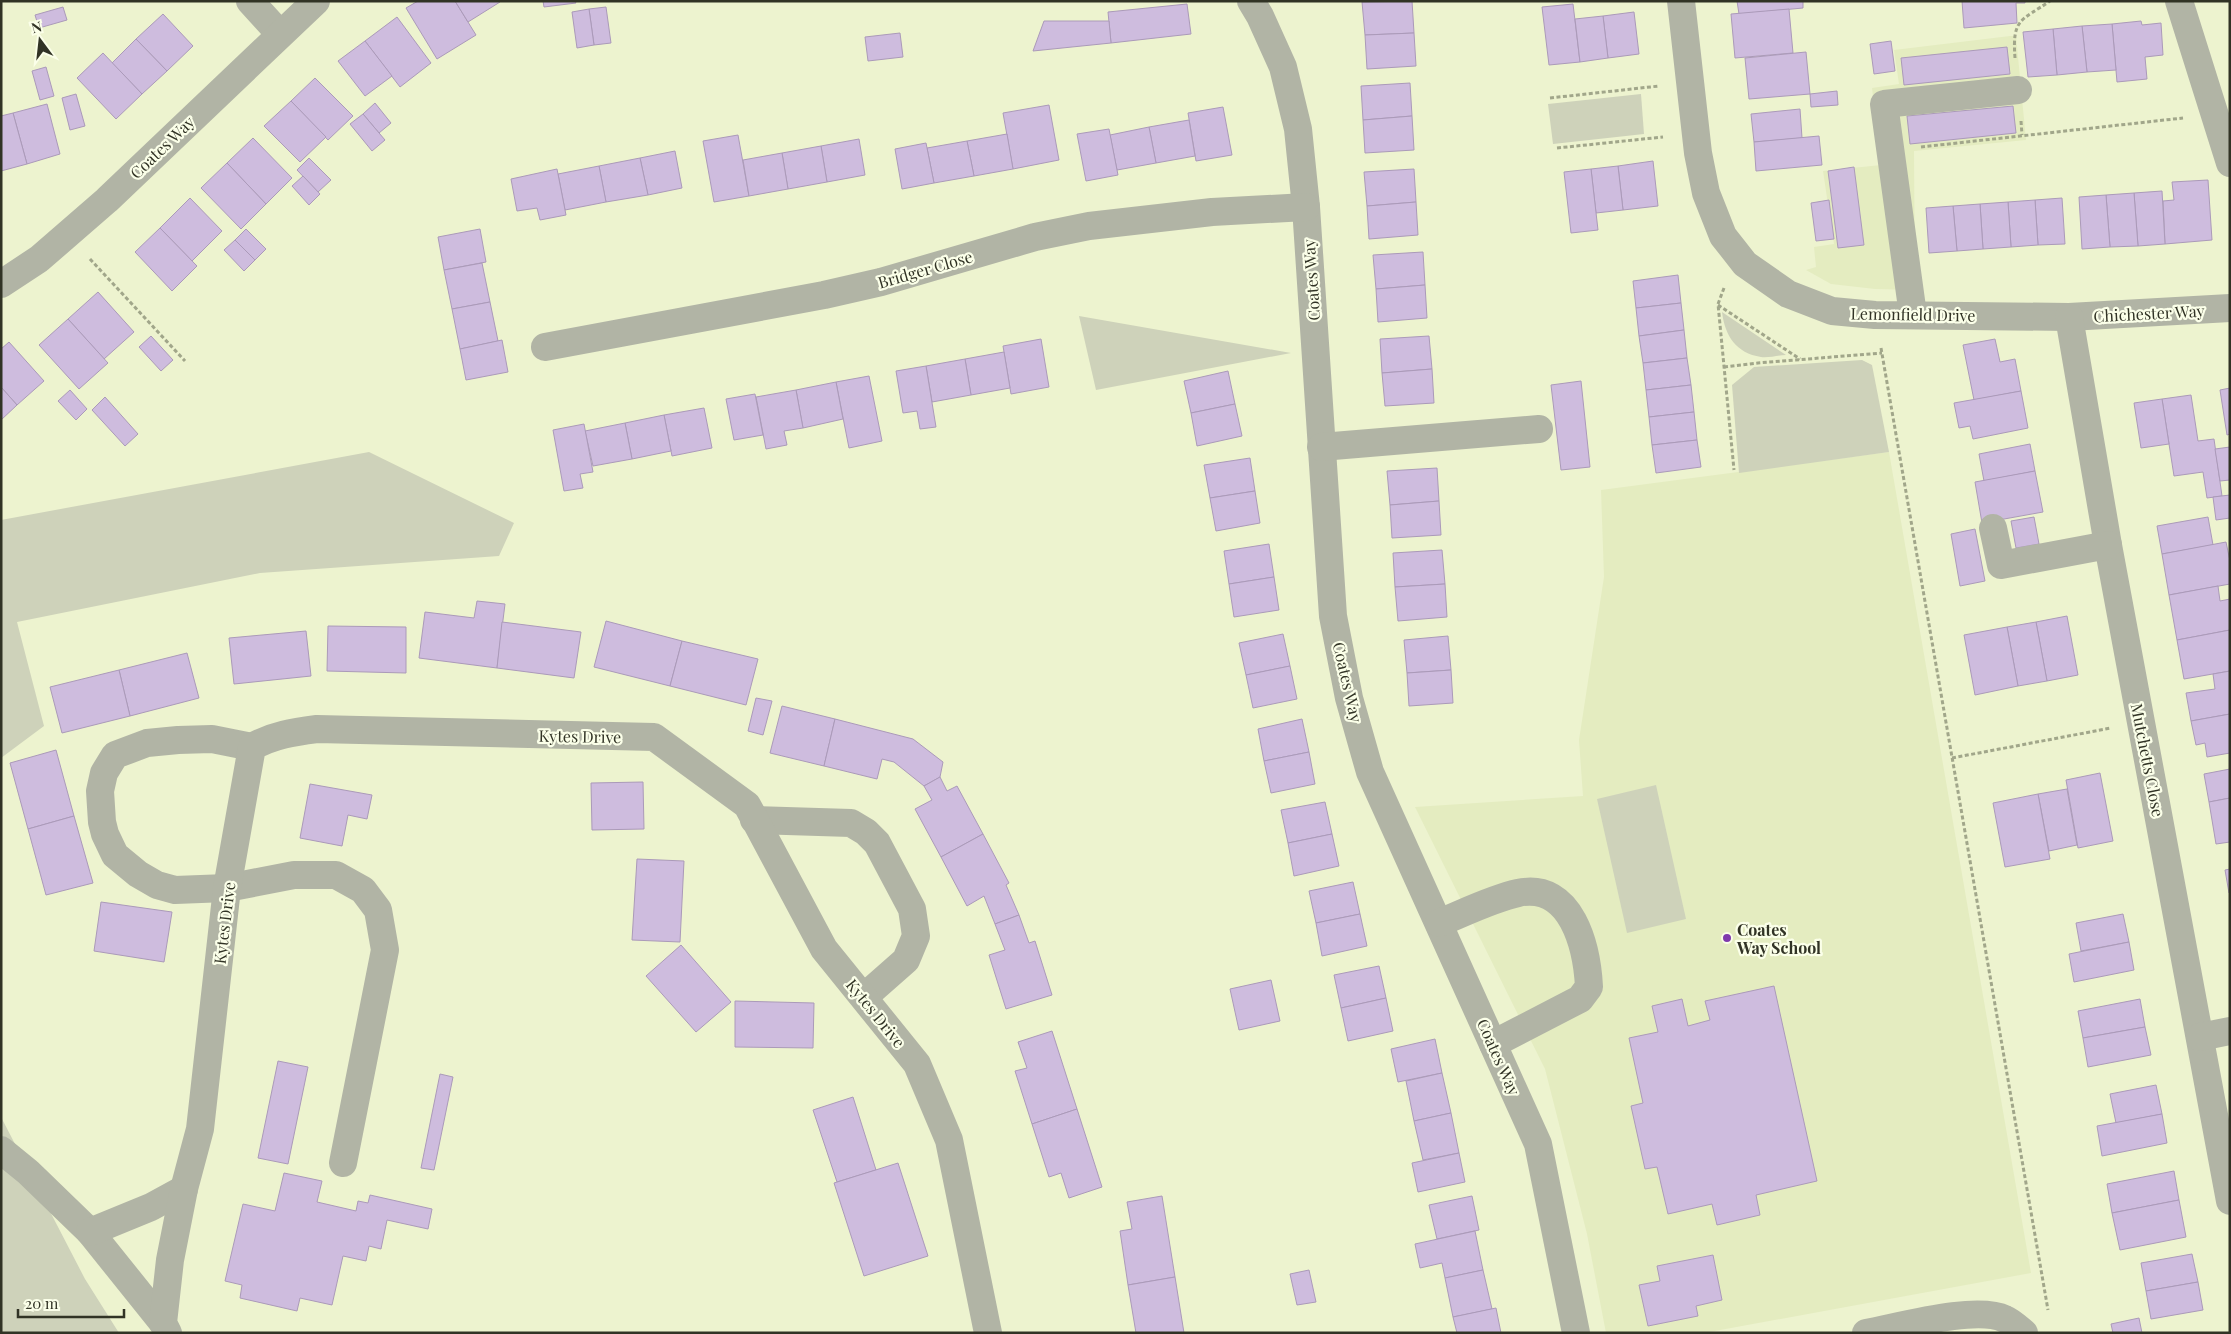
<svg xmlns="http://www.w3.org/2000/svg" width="2231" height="1334" viewBox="0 0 2231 1334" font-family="'Playfair Display',serif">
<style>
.built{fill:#e4ecc0}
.green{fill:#ced2ba}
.building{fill:#cebcde;stroke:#ab9ab9}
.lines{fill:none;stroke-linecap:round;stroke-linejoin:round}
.path{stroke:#a1a68a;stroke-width:3;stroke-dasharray:4 2.5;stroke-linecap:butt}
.minor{stroke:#b1b4a5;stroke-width:28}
.poi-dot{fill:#7f3aad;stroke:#fbffe9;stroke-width:2}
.labels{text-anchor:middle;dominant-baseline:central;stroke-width:4.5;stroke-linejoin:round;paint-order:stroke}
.street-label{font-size:16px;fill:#313325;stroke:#fbffe9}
.poi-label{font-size:16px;font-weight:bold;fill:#313325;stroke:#fbffe9;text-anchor:start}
</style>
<rect width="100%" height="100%" fill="#edf3cf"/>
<g class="built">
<path d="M2010 36H2016L2026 140 1914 151 1915 290 1875 289 1831 284 1806 270 1816 267 1814 247 1834 244 1823 171 1881 165 1872 88 1899 84 1894 50Z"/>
<path d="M1889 452 2031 1273 1704 1333H1606L1587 1234 1545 1069 1415 807 1583 796 1579 740 1604 577 1601 490Z"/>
</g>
<g class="green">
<path d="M1641 94 1644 134 1553 144 1548 104Z"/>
<path d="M1722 312 1786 355C1778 355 1769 358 1761 357 1736 353 1725 336 1722 312Z"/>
<path d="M1079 316 1291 353 1096 390Z"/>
<path d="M1862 360 1872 365 1889 452 1739 473 1732 385 1754 367Z"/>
<path d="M369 452 514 523 499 556 260 573 17 622 44 726 1 758V520Z"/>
<path d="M1656 785 1686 919 1627 933 1597 799Z"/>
<path d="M1 1117 85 1279 119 1333H1Z"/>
</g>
<g class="building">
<path d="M418 1H455L476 35 437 59 406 8Z"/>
<path d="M455 1H499L500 2 468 22Z"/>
<path d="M543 1H575L576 3 544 7Z"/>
<path d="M1412 1 1414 33 1365 35 1362 2Z"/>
<path d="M1737 1H1803V8L1739 14Z"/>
<path d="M1962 1H2025V3H2016L2017 23 1964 28Z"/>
<path d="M1187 4 1191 34 1111 43 1108 12Z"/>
<path d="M1573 4 1580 62 1549 65 1542 7Z"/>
<path d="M63 7 67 20 39 28 35 15Z"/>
<path d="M606 7 611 43 594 45 589 9Z"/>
<path d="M589 9 594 45 577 48 572 12Z"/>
<path d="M1789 9 1793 53 1735 58 1731 14Z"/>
<path d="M1634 12 1639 54 1608 58 1603 16Z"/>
<path d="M163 14 193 46 167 71 136 39Z"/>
<path d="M1603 16 1608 58 1580 62 1575 19Z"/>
<path d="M397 17 431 63 400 87 365 41Z"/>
<path d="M1044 21H1109L1111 43 1033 51Z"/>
<path d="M2141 21 2142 25 2161 23 2163 55 2145 57 2147 79 2117 82 2112 24Z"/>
<path d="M2112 24 2116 70 2087 72 2082 26Z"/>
<path d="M2082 26 2087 72 2057 75 2053 29Z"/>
<path d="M2053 29 2057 75 2028 77 2023 32Z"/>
<path d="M900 33 903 57 868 61 865 37Z"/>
<path d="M1414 33 1416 66 1367 69 1365 35Z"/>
<path d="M136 39 167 71 142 94 112 63Z"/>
<path d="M365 41 392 76 365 96 338 61Z"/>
<path d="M1891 41 1895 71 1874 74 1870 44Z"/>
<path d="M2007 47 2010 74 1904 85 1901 58Z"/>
<path d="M1806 52 1810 94 1749 99 1745 58Z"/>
<path d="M103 53 142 94 116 119 77 78Z"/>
<path d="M46 67 54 96 40 100 32 71Z"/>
<path d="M315 78 353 116 328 140 291 101Z"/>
<path d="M1410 83 1412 116 1363 120 1361 86Z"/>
<path d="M1837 91 1838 105 1811 107 1810 94Z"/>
<path d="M76 94 85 126 70 130 62 98Z"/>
<path d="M291 101 326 137 300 162 264 126Z"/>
<path d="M375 103 391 123 379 133 363 114Z"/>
<path d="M47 104 60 154 27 164 13 113Z"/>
<path d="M1049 105 1059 160 1013 169 1003 113Z"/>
<path d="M2013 106 2016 133 1910 144 1907 116Z"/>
<path d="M1223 107 1232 155 1196 161 1188 113Z"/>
<path d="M1800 109 1802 138 1754 142 1751 114Z"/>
<path d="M13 113 27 164 1 171V116Z"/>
<path d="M363 114 385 140 372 151 350 124Z"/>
<path d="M1412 116 1414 150 1365 153 1363 120Z"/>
<path d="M1189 120 1195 156 1156 163 1149 127Z"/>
<path d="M1149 127 1156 163 1117 170 1110 135Z"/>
<path d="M1109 129 1118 175 1086 181 1077 134Z"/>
<path d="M1007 134 1013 169 974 176 967 141Z"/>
<path d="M738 135 749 196 714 202 703 141Z"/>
<path d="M1819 136 1822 165 1756 171 1754 142Z"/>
<path d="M253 138 292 178 266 204 227 163Z"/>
<path d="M859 139 865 175 827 182 821 146Z"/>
<path d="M967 141 974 176 934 183 927 148Z"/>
<path d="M926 143 934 183 902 189 895 149Z"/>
<path d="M821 146 827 182 788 189 782 153Z"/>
<path d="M675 151 682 188 648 195 640 158Z"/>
<path d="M782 153 788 189 749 196 743 160Z"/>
<path d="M309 158 331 180 318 192 297 170Z"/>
<path d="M640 158 648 195 606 202 599 166Z"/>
<path d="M1653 161 1658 206 1623 210 1618 166Z"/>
<path d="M227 163 266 204 241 229 201 188Z"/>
<path d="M599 166 606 202 565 210 558 174Z"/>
<path d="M1618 166 1623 210 1596 213 1591 169Z"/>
<path d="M1854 167 1864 245 1838 248 1828 171Z"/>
<path d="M557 169 566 215 540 220 537 208 517 211 511 179Z"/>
<path d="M1414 169 1416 202 1367 206 1364 172Z"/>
<path d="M1591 169 1598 230 1571 233 1564 172Z"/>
<path d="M303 176 320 194 309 205 292 186Z"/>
<path d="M2208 180 2212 240 2165 244 2163 201 2174 200 2172 182Z"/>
<path d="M2162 191 2165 244 2138 246 2134 193Z"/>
<path d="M2134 193 2138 246 2110 247 2106 195Z"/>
<path d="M2106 195 2110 247 2082 249 2079 197Z"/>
<path d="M190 198 222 231 192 261 160 228Z"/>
<path d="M2062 198 2065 244 2038 245 2035 200Z"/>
<path d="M1829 200 1834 239 1816 241 1811 203Z"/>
<path d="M2035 200 2038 245 2011 247 2008 202Z"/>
<path d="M1416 202 1418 235 1369 239 1367 206Z"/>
<path d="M2008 202 2011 247 1983 249 1980 204Z"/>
<path d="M1980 204 1983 249 1957 251 1953 206Z"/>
<path d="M1953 206 1957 251 1929 253 1926 208Z"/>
<path d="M160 228 197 266 172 291 135 252Z"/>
<path d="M246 229 266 249 255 260 235 240Z"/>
<path d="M480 229 486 262 444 270 438 237Z"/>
<path d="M235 240 255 260 244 271 224 250Z"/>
<path d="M1423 252 1425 285 1376 289 1373 255Z"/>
<path d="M482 263 490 302 452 309 444 270Z"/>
<path d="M1678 275 1681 303 1636 308 1633 281Z"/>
<path d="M1425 285 1427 318 1378 322 1376 289Z"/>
<path d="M98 292 134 332 104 359 68 319Z"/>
<path d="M490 302 498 341 460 349 452 309Z"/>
<path d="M1681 303 1684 330 1639 336 1636 308Z"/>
<path d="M68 319 108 363 79 389 39 345Z"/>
<path d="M1684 330 1687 358 1643 363 1639 336Z"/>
<path d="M151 336 173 360 161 371 139 347Z"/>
<path d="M1429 336 1432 369 1382 373 1380 339Z"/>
<path d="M1041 339 1049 387 1011 394 1003 346Z"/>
<path d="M1995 339 2000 362 2015 359 2021 391 1974 400 1963 345Z"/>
<path d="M502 340 508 372 466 380 460 349Z"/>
<path d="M9 342 44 381 17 405 1 387V349Z"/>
<path d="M1004 352 1010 388 971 395 965 359Z"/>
<path d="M1687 358 1691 385 1646 390 1643 363Z"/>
<path d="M965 359 971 395 932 402 926 366Z"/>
<path d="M926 366 936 427 920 429 917 411 903 413 896 371Z"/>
<path d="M1432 369 1434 403 1385 406 1382 373Z"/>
<path d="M1228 371 1235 404 1191 413 1184 381Z"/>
<path d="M869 376 882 441 849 448 836 382Z"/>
<path d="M1581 381 1590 467 1561 470 1551 385Z"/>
<path d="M836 382 843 419 803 428 796 390Z"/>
<path d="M1691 385 1694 412 1649 417 1646 390Z"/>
<path d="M1 387 17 405 1 420Z"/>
<path d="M2230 388V434L2227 435 2220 390Z"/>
<path d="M70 390 87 409 76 420 58 401Z"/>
<path d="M796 390 803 428 784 431 787 445 766 449 756 397Z"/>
<path d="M2021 391 2028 428 1973 439 1970 426 1959 428 1954 403Z"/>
<path d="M755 394 763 435 734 440 726 399Z"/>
<path d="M2191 395 2198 441 2214 439 2222 496 2207 498 2203 472 2174 476 2162 399Z"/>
<path d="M105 397 138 434 125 446 92 410Z"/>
<path d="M2162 399 2169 444 2141 448 2134 403Z"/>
<path d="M1235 404 1242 436 1197 446 1191 413Z"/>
<path d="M704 408 712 448 672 456 664 415Z"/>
<path d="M1694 412 1697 440 1652 445 1649 417Z"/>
<path d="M664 415 671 451 632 459 625 423Z"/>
<path d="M625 423 632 459 593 466 585 431Z"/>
<path d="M584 424 593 472 580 474 583 488 564 491 553 430Z"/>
<path d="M1697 440 1701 467 1656 473 1652 445Z"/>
<path d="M2030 444 2035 471 1984 481 1979 454Z"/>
<path d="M2230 447V480L2220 481 2215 449Z"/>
<path d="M1250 458 1255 491 1210 498 1204 465Z"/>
<path d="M1437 468 1439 501 1390 505 1387 471Z"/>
<path d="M2035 471 2043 512 1982 523 1975 482Z"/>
<path d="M1255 491 1260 523 1216 531 1210 498Z"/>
<path d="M2230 495V518L2216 520 2213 497Z"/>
<path d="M1439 501 1441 535 1392 538 1390 505Z"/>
<path d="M2034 517 2039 544 2016 548 2011 521Z"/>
<path d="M2208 517 2213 545 2162 554 2157 526Z"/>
<path d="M1975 529 1985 581 1960 586 1951 534Z"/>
<path d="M2226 542 2230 561V584L2169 595 2162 554Z"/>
<path d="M1269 544 1274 577 1229 584 1224 551Z"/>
<path d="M1442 550 1445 584 1395 587 1393 553Z"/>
<path d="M1274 577 1279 610 1234 617 1229 584Z"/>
<path d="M1445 584 1447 617 1398 621 1395 587Z"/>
<path d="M2218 586 2220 601 2230 599V630L2177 640 2169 595Z"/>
<path d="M477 601 505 604 497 668 419 658 425 612 474 618Z"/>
<path d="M2067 616 2078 675 2047 681 2036 622Z"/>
<path d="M606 621 682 641 670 686 594 667Z"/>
<path d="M502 622 581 632 574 678 497 668Z"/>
<path d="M2036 622 2047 681 2018 686 2007 627Z"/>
<path d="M328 626 406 627V673L327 671Z"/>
<path d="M2007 627 2018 686 1975 695 1964 635Z"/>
<path d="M2230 630V671L2184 679 2177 640Z"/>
<path d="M306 631 311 676 234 684 229 638Z"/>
<path d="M1283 634 1290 666 1246 675 1239 643Z"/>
<path d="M1448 636 1451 670 1407 673 1404 640Z"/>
<path d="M682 641 758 659 746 705 670 686Z"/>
<path d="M187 653 199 698 130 716 119 670Z"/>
<path d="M1290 666 1297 699 1253 708 1246 675Z"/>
<path d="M119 670 130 716 62 733 50 687Z"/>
<path d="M1451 670 1453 703 1409 706 1407 673Z"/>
<path d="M2230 671V714L2191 721 2186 693 2215 689 2213 674Z"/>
<path d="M756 698 772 701 763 735 748 731Z"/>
<path d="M782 706 835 719 824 766 770 753Z"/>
<path d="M2230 714V753L2207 757 2205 743 2196 745 2191 721Z"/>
<path d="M835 719 913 739 943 762 940 777 924 786 894 762 882 759 877 779 824 766Z"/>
<path d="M1302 719 1309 752 1264 761 1258 729Z"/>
<path d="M56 750 74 816 28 829 10 763Z"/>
<path d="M1309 752 1315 784 1271 793 1264 761Z"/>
<path d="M2230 769V798L2209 802 2204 774Z"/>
<path d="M2100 773 2113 841 2078 848 2066 780Z"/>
<path d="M940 777 947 791 957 786 983 834 941 857 915 809 932 800 924 786Z"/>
<path d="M643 782 644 829 592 830 591 783Z"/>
<path d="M310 784 372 795 367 819 348 815 342 846 300 838Z"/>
<path d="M2067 789 2077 845 2049 851 2038 794Z"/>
<path d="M2038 794 2050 859 2005 867 1993 803Z"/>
<path d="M2230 798V842L2216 844 2209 802Z"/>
<path d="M1325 802 1332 834 1288 843 1281 810Z"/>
<path d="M74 816 93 883 46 895 28 829Z"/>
<path d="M983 834 1009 883 1006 885 1019 915 995 924 984 896 967 906 941 857Z"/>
<path d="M1332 834 1339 866 1294 876 1288 843Z"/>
<path d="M637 859 684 861 680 942 632 940Z"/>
<path d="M2230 869V893H2229L2225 870Z"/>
<path d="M1353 882 1360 914 1316 923 1309 891Z"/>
<path d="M101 902 172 912 164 962 94 951Z"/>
<path d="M1360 914 1367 946 1322 956 1316 923Z"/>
<path d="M2123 914 2129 942 2081 951 2076 923Z"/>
<path d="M1019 915 1029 943 1035 941 1052 995 1006 1009 989 955 1005 950 995 924Z"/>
<path d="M2129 942 2134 970 2074 982 2069 954Z"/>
<path d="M681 945 731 1002 696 1032 646 976Z"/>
<path d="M1379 966 1386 998 1341 1008 1334 975Z"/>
<path d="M1271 980 1280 1021 1239 1030 1230 989Z"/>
<path d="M1774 986 1817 1181 1756 1195 1760 1215 1717 1225 1712 1204 1668 1214 1657 1167 1645 1169 1631 1106 1643 1103 1629 1038 1658 1032 1652 1006 1682 999 1688 1026 1710 1020 1705 1001Z"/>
<path d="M1386 998 1393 1031 1348 1041 1341 1008Z"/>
<path d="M2140 999 2145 1027 2083 1038 2078 1011Z"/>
<path d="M735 1001 814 1003 813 1048 735 1047Z"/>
<path d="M2145 1027 2151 1055 2088 1067 2083 1038Z"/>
<path d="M1052 1031 1077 1109 1032 1124 1015 1071 1027 1068 1018 1042Z"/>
<path d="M1435 1039 1442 1073 1398 1082 1391 1049Z"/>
<path d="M278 1061 308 1067 288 1164 258 1158Z"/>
<path d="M1442 1073 1451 1113 1414 1121 1406 1081Z"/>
<path d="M440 1074 453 1077 434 1170 421 1168Z"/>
<path d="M2156 1085 2162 1114 2116 1123 2110 1094Z"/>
<path d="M853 1097 876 1170 837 1182 813 1110Z"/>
<path d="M1077 1109 1102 1187 1069 1198 1061 1173 1049 1177 1032 1124Z"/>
<path d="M1451 1113 1459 1153 1423 1160 1414 1121Z"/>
<path d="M2162 1114 2167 1143 2102 1156 2097 1126Z"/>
<path d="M1459 1153 1465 1182 1418 1192 1412 1163Z"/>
<path d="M898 1163 928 1256 864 1276 834 1183Z"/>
<path d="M2174 1171 2179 1200 2112 1213 2107 1184Z"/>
<path d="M284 1173 322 1181 317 1202 356 1211 358 1201 368 1203 370 1195 432 1209 428 1229 387 1220 381 1249 369 1246 366 1261 343 1256 332 1305 300 1298 297 1311 240 1298 242 1285 225 1281 243 1204 275 1211Z"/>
<path d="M1162 1196 1175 1277 1128 1285 1120 1231 1132 1229 1127 1202Z"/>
<path d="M1472 1196 1479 1230 1437 1239 1429 1205Z"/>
<path d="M2179 1200 2186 1237 2120 1250 2112 1213Z"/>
<path d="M1475 1231 1483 1270 1445 1278 1442 1263 1420 1268 1415 1244Z"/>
<path d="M2192 1254 2198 1282 2146 1291 2141 1263Z"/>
<path d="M1713 1255 1722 1300 1696 1306 1698 1316 1648 1326 1639 1285 1660 1281 1657 1266Z"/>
<path d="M1309 1270 1316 1302 1297 1305 1290 1274Z"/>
<path d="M1483 1270 1492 1309 1453 1317 1445 1278Z"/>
<path d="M1175 1277 1184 1333H1136L1128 1285Z"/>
<path d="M2198 1282 2203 1310 2151 1319 2146 1291Z"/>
<path d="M1496 1308 1501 1333H1457L1453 1317Z"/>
<path d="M2139 1318 2142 1333H2113L2111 1324Z"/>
</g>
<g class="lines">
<g class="path">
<path d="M2015 58C2012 18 2021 21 2050 1"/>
<path d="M1550 98 1659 86"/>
<path d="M2021 121 2022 135"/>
<path d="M1921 147 2183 118"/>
<path d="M1557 148 1663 137"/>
<path d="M90 259 185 361"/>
<path d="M1724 288 1718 304 1734 470"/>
<path d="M1718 305 1800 359"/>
<path d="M1881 348 2048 1310"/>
<path d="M1724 367 1758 363 1882 353"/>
<path d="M1952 758 2111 728"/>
</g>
<g class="minor">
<path d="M250 1 280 34"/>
<path d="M1251 1 1260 16 1283 67 1298 129 1306 207 1333 616 1349 698 1370 772 1538 1144 1576 1333"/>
<path d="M1681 1 1698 153 1706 193 1723 236 1745 264 1788 294 1832 311 1875 315 2069 317 2230 308"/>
<path d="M2179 1 2230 163"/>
<path d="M1 284 39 259 107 200 316 1"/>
<path d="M1913 315 1884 104 2018 90"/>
<path d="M2069 317 2108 545 2230 1201"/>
<path d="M545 347 824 295 881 282 1035 237 1089 226 1212 212 1306 207"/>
<path d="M1321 447 1539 429"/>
<path d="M1993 528 2001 565 2108 545"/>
<path d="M252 747 212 739 178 740 147 743 115 755 104 773 100 791 102 822 105 834 115 855 138 874 157 885 175 890 227 888 294 875H336L363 890 378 910 385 950 343 1163"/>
<path d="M754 820 851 823 866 832 877 843 912 909 916 936 906 960 864 997"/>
<path d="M1439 923C1464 913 1491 899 1518 893 1572 881 1587 948 1589 987L1580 999 1493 1044"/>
<path d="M2200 1037 2230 1031"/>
<path d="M1 1150 28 1172 90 1232 163 1323"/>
<path d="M90 1232 151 1207 184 1189"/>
<path d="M168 1333 163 1323 170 1260 184 1189 200 1129 227 888 252 747C273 735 294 732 317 729L654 737 747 805 824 949 917 1064 949 1140 988 1333"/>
<path d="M1866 1333C1899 1327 1976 1305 2005 1319 2012 1322 2018 1328 2024 1333"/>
</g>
</g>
<circle class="poi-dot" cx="1727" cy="938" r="5"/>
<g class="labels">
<g class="street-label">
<text transform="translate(162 147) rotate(-44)">Coates Way</text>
<text transform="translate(925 269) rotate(-16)">Bridger Close</text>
<text transform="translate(1311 280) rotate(-94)">Coates Way</text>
<text transform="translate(2149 313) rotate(-3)">Chichester Way</text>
<text transform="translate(1913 314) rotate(1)">Lemonfield Drive</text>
<text transform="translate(1348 682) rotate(77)">Coates Way</text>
<text transform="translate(580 736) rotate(1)">Kytes Drive</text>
<text transform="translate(2148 760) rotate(79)">Mutchetts Close</text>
<text transform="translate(224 923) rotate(-83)">Kytes Drive</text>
<text transform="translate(876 1013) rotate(51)">Kytes Drive</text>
<text transform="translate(1499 1057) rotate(66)">Coates Way</text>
</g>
<g class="poi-label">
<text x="1737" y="929">Coates<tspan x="1737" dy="18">Way School</tspan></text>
</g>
</g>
<rect width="2231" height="1334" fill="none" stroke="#313325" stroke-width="5"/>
<g transform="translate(40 40) rotate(345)" stroke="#fbffe9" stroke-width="4" paint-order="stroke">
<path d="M0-4L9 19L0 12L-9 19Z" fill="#313325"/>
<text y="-8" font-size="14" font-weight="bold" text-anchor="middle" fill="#313325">N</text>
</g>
<path d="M18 1309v8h106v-8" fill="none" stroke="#313325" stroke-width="2.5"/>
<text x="25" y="1309" font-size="15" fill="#313325" stroke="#fbffe9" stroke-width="4" paint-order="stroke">20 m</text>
</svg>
